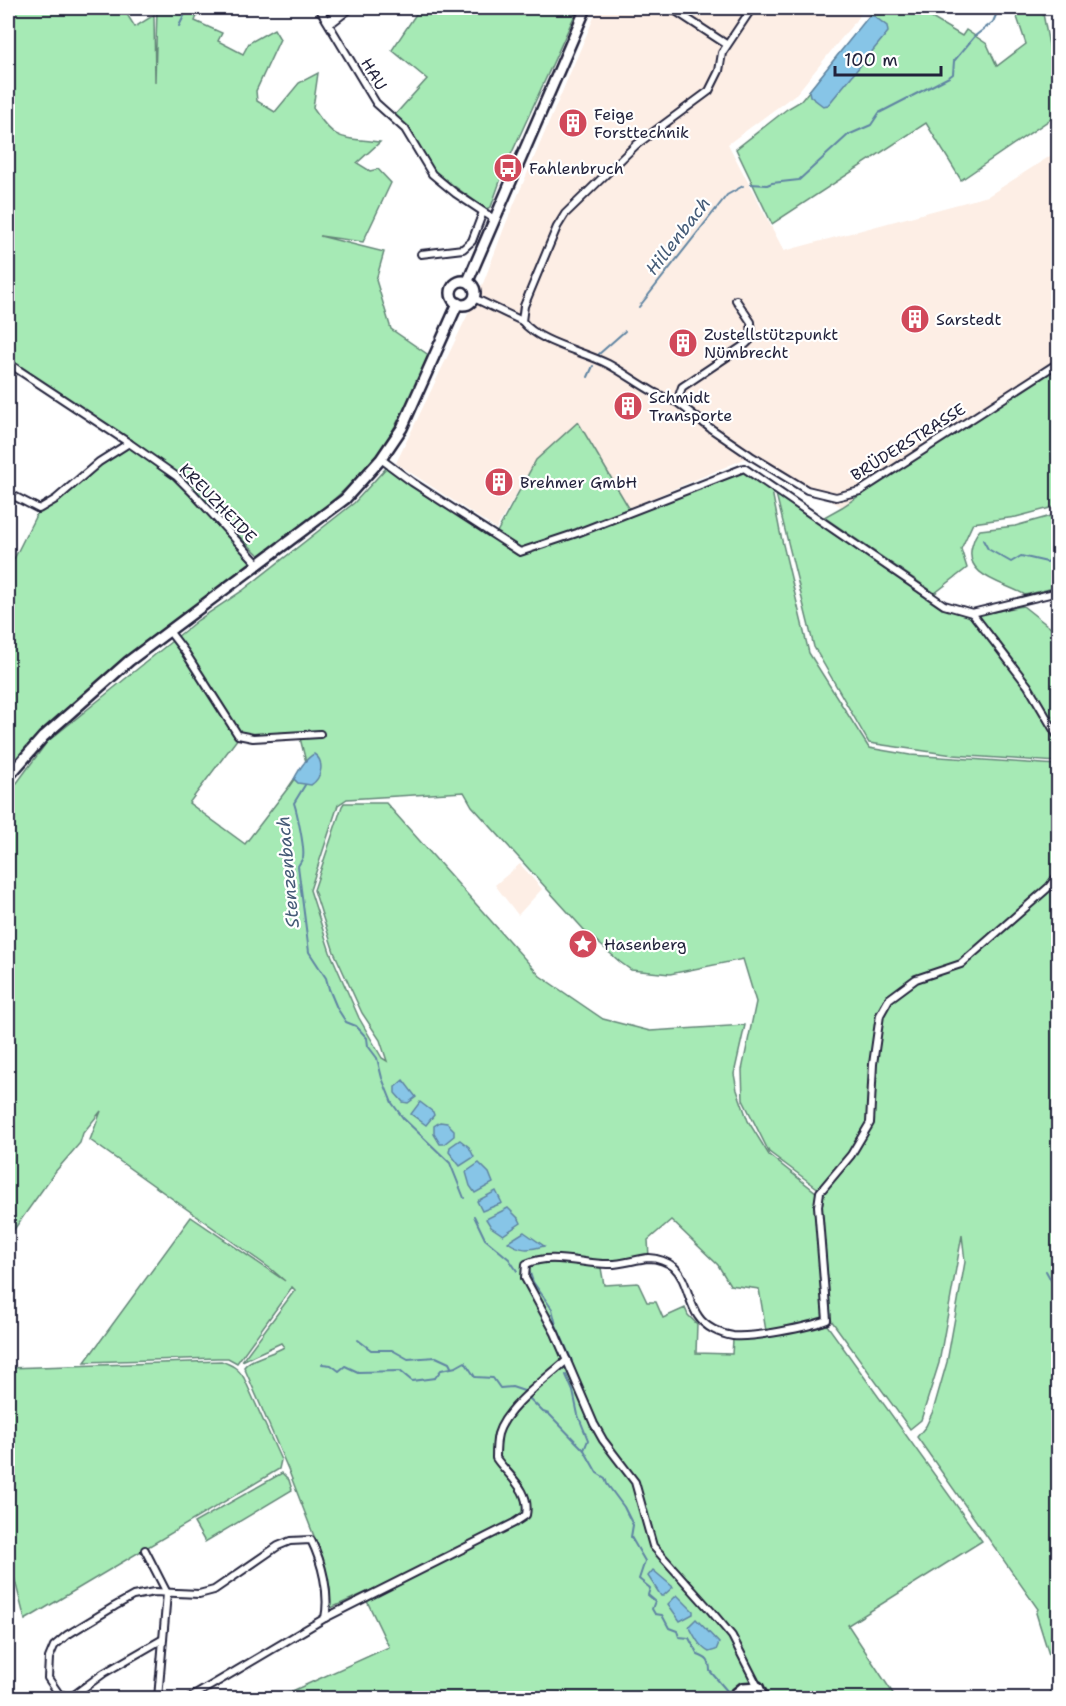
<svg xmlns="http://www.w3.org/2000/svg" width="1066" height="1706" viewBox="0 0 1066 1706" font-family="'Shantell Sans',sans-serif">
<style>
.built{fill:#fdeee5}
.green{fill:#a6eab5;stroke:#648678;stroke-width:1.5;fill-rule:evenodd}
.water{fill:#87c5e7;stroke:#5f84a2;stroke-width:1.5}
.lines{fill:none;stroke-linecap:round;stroke-linejoin:round}
.stream{stroke:#5f84a2;stroke-width:2}
.street-casing{stroke:#22223b;stroke-width:10}
.secondary-casing{stroke:#22223b;stroke-width:14}
.street{stroke:#fff;stroke-width:6}
.secondary{stroke:#fff;stroke-width:9}
.labels{text-anchor:middle;dominant-baseline:central;stroke-width:4.5;stroke-linejoin:round;paint-order:stroke}
.street-label{font-size:16px;fill:#22223b;stroke:#fff}
.poi-label{font-size:16px;fill:#22223b;stroke:#fff;text-anchor:start}
.water-label{font-size:18px;font-style:italic;fill:#455b77;stroke:#fff}
</style>
<rect width="100%" height="100%" fill="#fff"/>
<filter id="ink" filterUnits="userSpaceOnUse"><feTurbulence type="fractalNoise" baseFrequency=".0167" numOctaves="2"/><feDisplacementMap in="SourceGraphic" scale="12" xChannelSelector="R" yChannelSelector="G"/><feConvolveMatrix kernelMatrix="1 2 1 2 8 2 1 2 1" color-interpolation-filters="sRGB"/></filter>
<g filter="url(#ink)">
<g class="built">
<path d="M598 8H866L797 93 728 144 784 251 988 196 1058 151V362L842 507 751 456 629 508 578 422 536 460 496 529 396 463 484 281 506 223Z"/>
<path d="M520 864 542 889 518 915 495 885Z"/>
</g>
<g class="green">
<path d="M8 8H123L135 27 154 15 155 82 157 8H200L195 21 222 33 218 41 243 54 249 43 274 29 280 39 256 91 257 101 275 112 299 83 318 73 313 108C336 143 341 137 380 142L357 163 370 171 378 169 391 183 363 242 320 236 384 252 376 280 391 329 430 356C412 391 397 430 372 461 340 499 300 527 261 557L176 476 8 363Z"/>
<path d="M420 8H578L504 170 491 207 486 209 435 172 408 127 394 116 427 79 392 50Z"/>
<path d="M876 8H915L962 36 966 30 987 44 997 66 1026 44 1014 8H1042L1051 56 1058 69V114L961 180 926 123 772 224 736 149 787 109 801 101Z"/>
<path d="M1058 363V506L1016 517 973 523 961 549 967 568 935 593 824 517 842 507Z"/>
<path d="M578 422 629 508 595 523 744 468 771 486 780 532 809 653 869 748 910 755 1058 765V1698H1049L1055 1674 1036 1613 1038 1609 917 1437 926 1426 933 1411 947 1362 965 1262 962 1235 939 1363 921 1420 910 1429 831 1320 822 1209 824 1193 769 1152 743 1100 742 1070 756 1002 743 959 670 974 631 970 620 962 586 932 472 806 464 792 347 799 338 805 310 890 330 952 359 1018 382 1058 387 1061 380 1040 362 1013 334 952 314 890 342 806 344 803H386L540 976 603 1019 650 1031 745 1025 734 1074 737 1090 748 1121 769 1155 817 1193 824 1319 766 1331 759 1289 730 1285 718 1265 671 1220 648 1240 649 1257 608 1263 567 1258 537 1263H569L601 1268 604 1285 638 1283 647 1302H656L663 1318 685 1308 688 1315 697 1324 696 1353 732 1354 733 1340H753L827 1325 982 1541 848 1625 896 1698H510L508 1695 489 1698H277L389 1647 366 1599 470 1549 493 1534 472 1540 421 1568 331 1608 322 1557 288 1469 244 1367C250 1358 273 1354 284 1347L281 1343 242 1361 295 1290 292 1287 237 1363 228 1358H217L85 1362 191 1217 285 1281 271 1269 90 1140 101 1111 83 1133 80 1143 55 1172 8 1238V795L47 742 198 620 242 591 354 503 387 467 496 534 536 460ZM241 734 300 738 306 762 288 788 245 844 189 803Z"/>
<path d="M129 447 175 480 254 564C167 629 81 691 8 770V571L37 513 60 501 103 464Z"/>
<path d="M776 494 945 608 971 616 1027 688 1058 742V762L953 755 869 743 814 647Z"/>
<path d="M1058 514V587L1025 595C1006 583 963 577 972 546 974 539 975 535 980 530L1015 526Z"/>
<path d="M1023 606 1052 629 1058 639V732L977 615Z"/>
<path d="M221 1361C232 1365 238 1368 244 1378L281 1460 279 1469 25 1620 8 1553V1368Z"/>
<path d="M282 1473 289 1480 292 1490 205 1542 194 1523Z"/>
</g>
<g class="water">
<path d="M869 16H874L887 26 888 32 828 105 823 106 810 96 809 91Z"/>
<path d="M314 754C325 761 322 778 311 785L298 783 294 779C299 770 305 759 314 754Z"/>
<path d="M403 1080 416 1097 408 1103 403 1102 395 1093V1087Z"/>
<path d="M420 1102 433 1112 434 1115 426 1125 411 1114Z"/>
<path d="M440 1122 447 1123 454 1130V1136L444 1144H440L434 1134V1126Z"/>
<path d="M460 1140 469 1147 474 1157 460 1166 449 1152 450 1147Z"/>
<path d="M479 1163 489 1173 493 1183 475 1193 470 1186 466 1172Z"/>
<path d="M496 1191 502 1203 482 1211 477 1201Z"/>
<path d="M508 1208 519 1219 521 1223 503 1235 491 1227 486 1219Z"/>
<path d="M524 1232 544 1246C529 1250 520 1251 508 1242Z"/>
<path d="M653 1570 673 1587 663 1596H661L648 1576Z"/>
<path d="M677 1595 693 1611V1614L680 1621 668 1604Z"/>
<path d="M696 1619 719 1643 716 1650 709 1652C699 1647 694 1635 689 1626Z"/>
</g>
<g class="lines">
<g class="stream">
<path d="M179 26 188 8"/>
<path d="M750 184 767 185 772 183 799 180 848 135 871 125 879 113 949 77 953 74 954 61 975 36 993 22 999 8"/>
<path d="M639 307 727 195 743 186"/>
<path d="M599 354 625 331"/>
<path d="M588 377 593 366"/>
<path d="M983 540 988 549 1011 562 1021 556 1047 562 1058 558"/>
<path d="M305 785 294 803C297 812 305 849 303 857 302 860 300 863 298 866L309 952 326 978 329 989 337 1008 346 1022 356 1026 367 1038 368 1046 377 1058 382 1078 392 1103 403 1118 450 1163 464 1198"/>
<path d="M474 1216 485 1239 509 1259 517 1271"/>
<path d="M529 1270 533 1282 552 1309 556 1325 572 1361"/>
<path d="M1046 1271 1052 1282 1058 1284"/>
<path d="M358 1340 371 1350H392L408 1359 436 1357 449 1363 451 1367"/>
<path d="M322 1364 331 1365 339 1371 345 1366 358 1372 400 1371 412 1381 435 1378 441 1370 456 1367 465 1362 475 1377 493 1378 500 1388 512 1387 524 1391"/>
<path d="M566 1375 573 1391 578 1415 588 1440 584 1450 597 1473 605 1478 607 1484 624 1507 633 1525 631 1537 645 1561 639 1579 650 1588 648 1595 655 1601 652 1609 655 1614 662 1615 669 1628 677 1631 679 1637 689 1638 698 1655C707 1658 710 1661 710 1671L728 1692"/>
<path d="M530 1399 543 1412 549 1414 584 1450"/>
</g>
<g class="street-casing">
<g id="street">
<path d="M319 8 376 103 405 129 432 174 455 193 494 219"/>
<path d="M671 8 726 44"/>
<path d="M328 20 341 8"/>
<path d="M330 24 351 8"/>
<path d="M421 254 463 249 472 241 483 212"/>
<path d="M474 298 522 321"/>
<path d="M736 300 751 322 752 338 746 344 682 387 677 402C651 394 632 377 608 364 583 351 539 343 522 321L524 306 557 227 565 214 636 145 709 91 719 71 722 53 752 8"/>
<path d="M8 363 129 443"/>
<path d="M677 402 710 428 751 456 807 490 836 497 860 491 1058 363"/>
<path d="M381 459 412 482 520 552 577 533 744 468 944 605 972 613 1058 592"/>
<path d="M8 493 39 509 56 499 99 462 129 443 176 476 193 493 259 565"/>
<path d="M972 613 1028 686 1058 737"/>
<path d="M169 631 185 652 238 735 253 738 320 734"/>
<path d="M145 1550 167 1593 158 1698"/>
<path d="M163 1639 104 1673 74 1695 68 1697 59 1694 48 1678 49 1658 54 1646 67 1635 115 1606 133 1596 154 1592 199 1594 214 1590 278 1546 290 1541 311 1540C322 1562 330 1594 325 1618"/>
<path d="M758 1687 732 1636 711 1611 653 1546 635 1482 603 1440 594 1424 555 1333 525 1278 526 1264C552 1252 581 1264 608 1264 621 1265 635 1259 649 1258 657 1258 668 1262 674 1267 687 1279 688 1302 698 1316 705 1327 720 1334 733 1336 753 1338 809 1327 827 1320L818 1206 820 1192 851 1155 870 1123 873 1064 880 1015 889 999 916 979 961 964 1049 887 1058 875"/>
<path d="M190 1698 325 1618 514 1523 526 1515C531 1490 508 1476 496 1458 496 1450 496 1442 498 1434 506 1407 546 1379 567 1360"/>
</g>
</g>
<g class="secondary-casing">
<g id="secondary">
<circle cx="463" cy="293" r="12"/>
<path d="M468 281 586 8"/>
<path d="M8 777 43 737 129 661 345 499 381 459 402 428 458 303"/>
<path d="M731 1698 743 1688 758 1687 763 1698"/>
</g>
</g>
<use href="#street" class="street"/>
<use href="#secondary" class="secondary"/>
</g>
</g>
<defs>
<g id="building-disc" transform="scale(1.5)"><circle r="9.5" fill="#d1495b" stroke="#fff"/><path d="M-4-6H4V6H1V3H-1V6H-4ZM-2.5-4.3h1.7v1.8h-1.7ZM.8-4.3h1.7v1.8H.8ZM-2.5-1h1.7V.8h-1.7ZM.8-1h1.7V.8H.8Z" fill="#fff"/></g>
<g id="bus-disc" transform="scale(1.5)"><circle r="9.5" fill="#d1495b" stroke="#fff"/><path d="M-5-6H5V4H4V6H2V4H-2V6H-4V4H-5ZM-3.5-4V0h7V-4ZM-3.5 1.2v1.5H-2V1.2ZM2 1.2v1.5H3.5V1.2Z" fill="#fff"/></g>
<g id="sight-disc" transform="scale(1.5)"><circle r="9.5" fill="#d1495b" stroke="#fff"/><path d="M0-6L1.8-2.2L6-1.7L2.9 1.2L3.7 5.4L0 3.3L-3.7 5.4L-2.9 1.2L-6-1.7L-1.8-2.2Z" fill="#fff"/></g>
</defs>
<g fill-rule="evenodd">
<use href="#building-disc" x="573" y="123"/>
<use href="#bus-disc" x="508" y="168"/>
<use href="#building-disc" x="915" y="319"/>
<use href="#building-disc" x="683" y="343"/>
<use href="#building-disc" x="628" y="406"/>
<use href="#building-disc" x="499" y="482"/>
<use href="#sight-disc" x="583" y="944"/>
</g>
<g class="labels">
<g class="street-label">
<text transform="translate(374 74) rotate(59)">HAU</text>
<text transform="translate(908 442) rotate(-32)">BRÜDERSTRASSE</text>
<text transform="translate(218 503) rotate(46)">KREUZHEIDE</text>
</g>
<g class="poi-label">
<text x="594" y="114">Feige<tspan x="594" dy="18">Forsttechnik</tspan></text>
<text x="529" y="168">Fahlenbruch</text>
<text x="936" y="319">Sarstedt</text>
<text x="704" y="334">Zustellstützpunkt<tspan x="704" dy="18">Nümbrecht</tspan></text>
<text x="649" y="397">Schmidt<tspan x="649" dy="18">Transporte</tspan></text>
<text x="520" y="482">Brehmer GmbH</text>
<text x="604" y="944">Hasenberg</text>
</g>
<g class="water-label">
<text transform="translate(678 236) rotate(-52)">Hillenbach</text>
<text transform="translate(288 872) rotate(-95)">Stenzenbach</text>
</g>
</g>
<rect width="1066" height="1706" fill="none" stroke="#fff" stroke-width="30"/>
<rect x="15" y="15" width="1036" height="1676" fill="none" stroke="#22223b" stroke-width="2" filter="url(#ink)"/>
<path d="M835 66v9h106v-9" fill="none" stroke="#22223b" stroke-width="3"/>
<text x="844" y="66" font-size="18" fill="#22223b" stroke="#ffffff" stroke-width="4.5" paint-order="stroke">100 m</text>
</svg>
